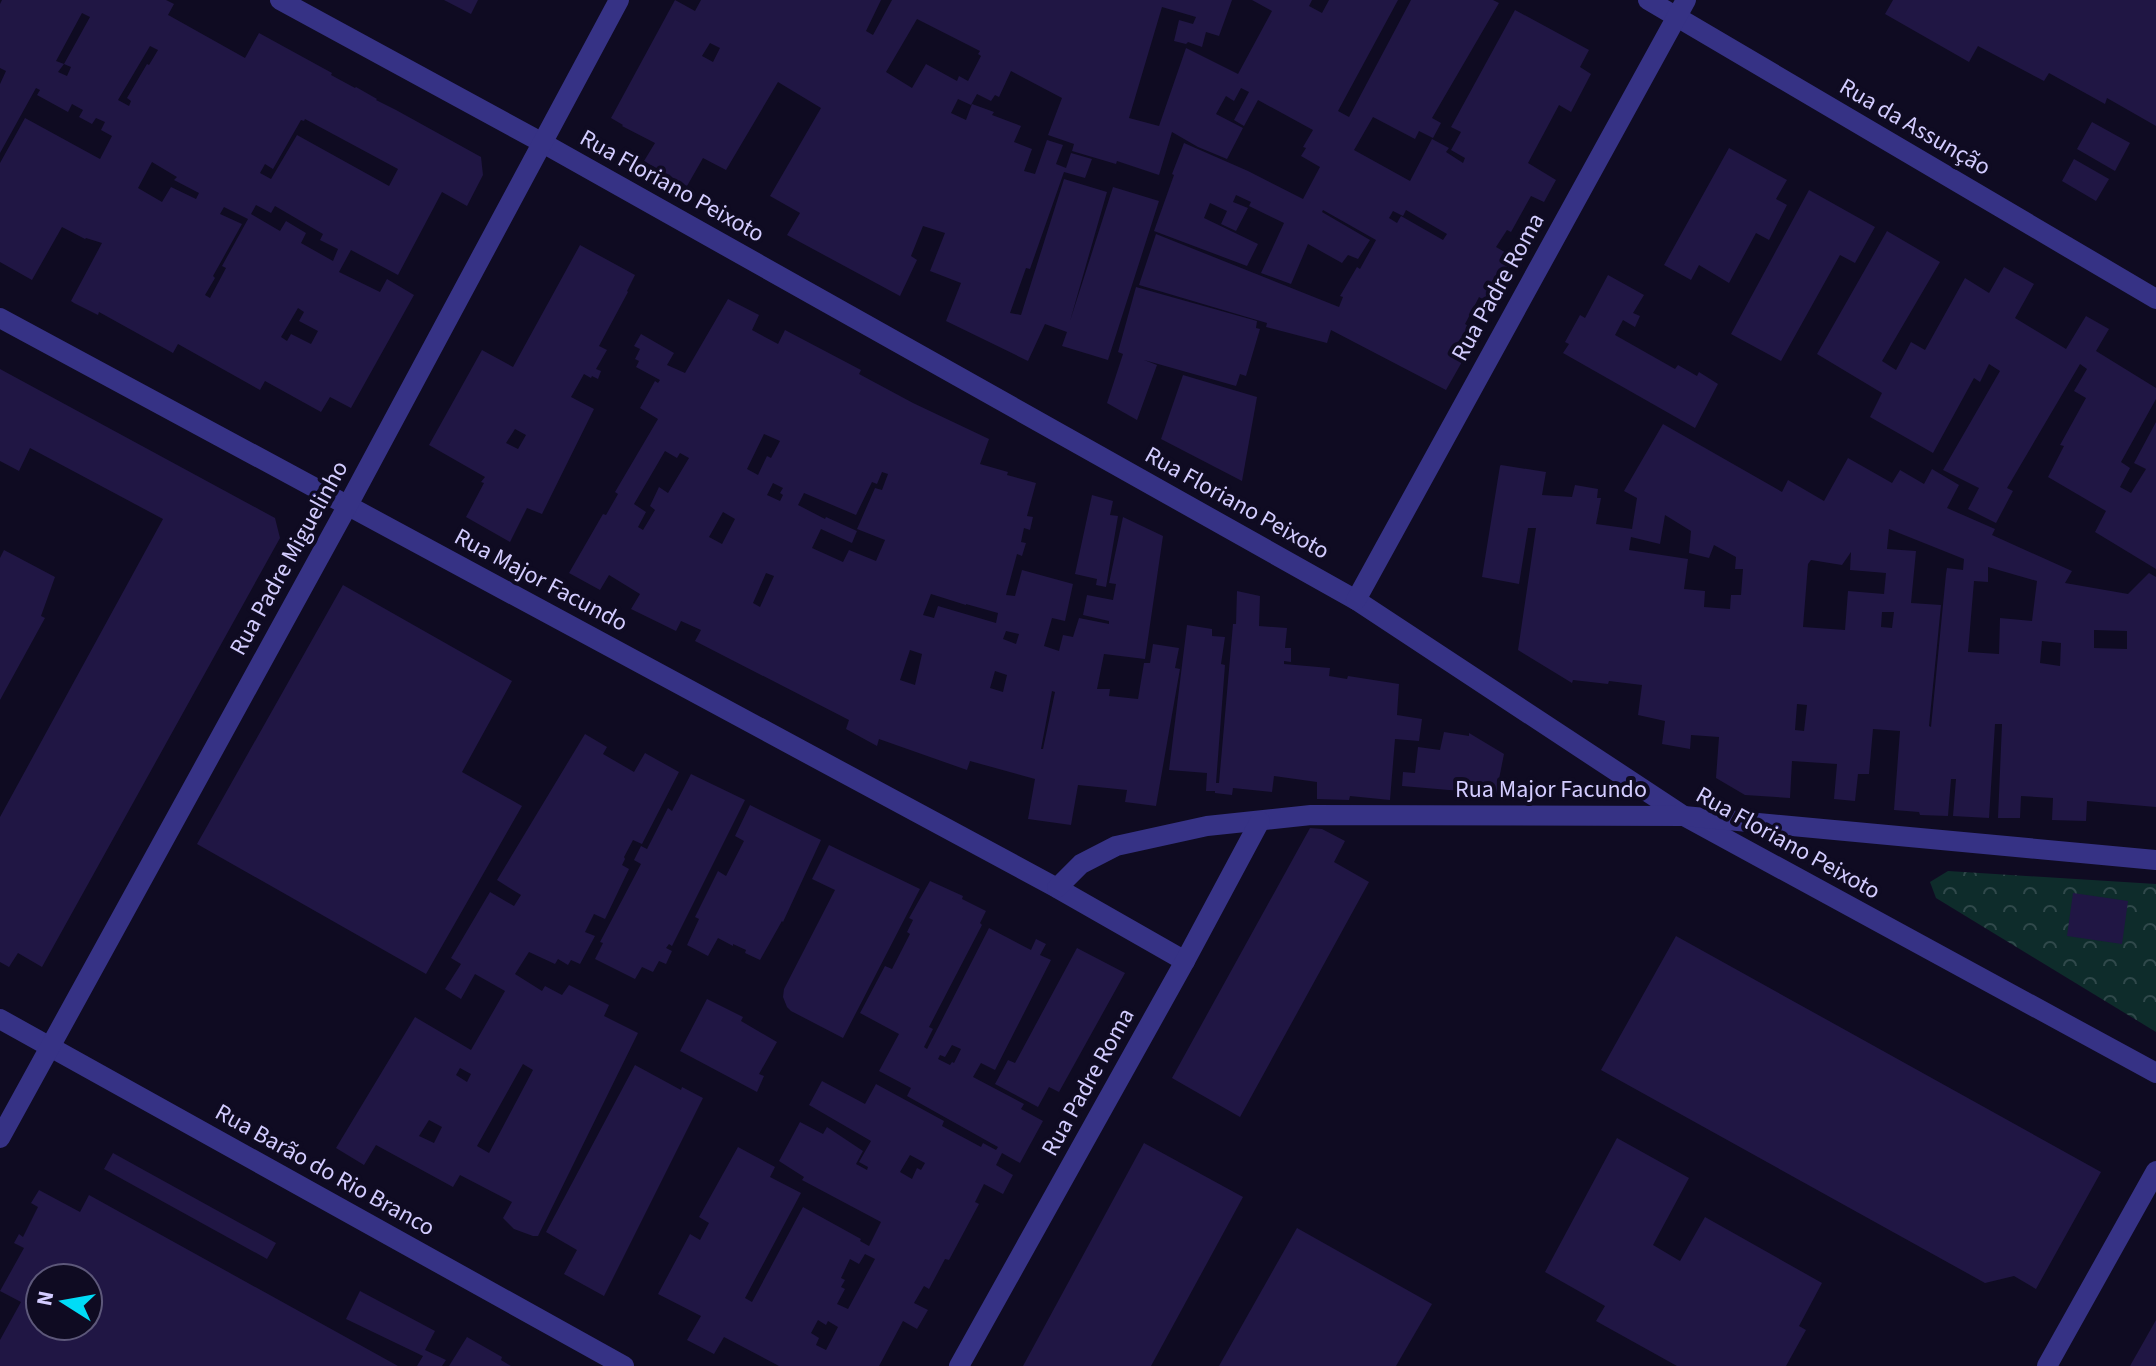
<svg xmlns="http://www.w3.org/2000/svg" width="2156" height="1366" viewBox="0 0 2156 1366" font-family="'Source Sans 3',sans-serif">
<style>
.park{fill:url(#park-crowns)}
.building{fill:#201644;fill-rule:evenodd}
.lines{fill:none;stroke-linecap:round;stroke-linejoin:round}
.minor{stroke:#363285;stroke-width:20}
.labels{text-anchor:middle;dominant-baseline:central;stroke-width:8;stroke-linejoin:round;paint-order:stroke}
.street-label{font-size:24px;fill:#d3ccff;stroke:#0f0b22}
</style>
<defs>
<pattern id="park-crowns" width="20" height="18" patternUnits="userSpaceOnUse" patternTransform="scale(2)"><rect width="20" height="18" fill="#0e2c2b"/><path d="M2 6a3 3 0 1 1 6 0M12 15a3 3 0 1 1 6 0" fill="none" stroke="#30494b"/></pattern>
</defs>
<rect width="100%" height="100%" fill="#0f0b22"/>
<path class="park" d="M1948 871 2156 884V1032L1936 898 1930 882Z"/>
<g class="building">
<path d="M2 0H166L174 4 168 15 170 16 245 58 259 33 332 73 331 75 355 88 356 87 377 99 376 100 396 110 481 157 483 175 467 206 442 192 398 275 351 250 339 272 380 292 387 279 414 295 351 408 330 397 321 412 265 381 260 390 178 344 173 353 99 312 98 315 74 303 71 301 102 243 86 238 85 239 62 227 32 280 0 262V163L25 118 100 159 112 136 101 130 105 122 96 118 92 124 79 117 83 110 72 104 68 112 37 95 40 90 36 88 0 153V84L6 71 0 68V4ZM82 13 90 17 64 64 71 67 67 76 58 72 64 64 56 61ZM150 46 158 50 149 65 147 64 127 98 131 101 129 106 118 100ZM305 119 398 169 389 186 297 135 271 179 260 173 265 164 273 169 301 120 304 121ZM152 162 177 177 174 180 199 193 196 199 171 187 162 202 138 188ZM256 205 271 213 275 206 323 234 320 240 338 249 333 261 301 243 306 233 286 221 280 231 251 214ZM224 207 248 219 222 266 226 268 210 298 205 295 215 278 213 276 242 224 220 214ZM298 308 304 312 299 321 318 331 311 344 291 334 287 341 281 337Z"/>
<path d="M444 0H478L471 14Z"/>
<path d="M675 0 695 11 701 0H881L866 31 873 35 892 0H1232L1219 36 1206 32 1202 47 1188 42 1186 44 1174 41 1179 20 1193 24 1196 17 1162 7 1129 118 1159 126 1186 48 1238 74 1272 11 1252 0H1312L1309 6 1322 13 1329 0H1398L1338 111 1349 117 1411 0H1493L1499 3 1432 118 1441 123 1433 138 1419 131 1415 139 1373 117 1354 150 1410 181 1432 139 1449 148 1446 152 1463 163 1465 158 1451 150 1461 132 1451 127 1515 10 1589 50 1580 67 1591 74 1571 112 1559 105 1528 163 1556 180 1544 202 1531 196 1511 232 1507 230 1496 247 1515 258 1504 277 1507 279 1494 305 1479 297 1478 299 1465 324 1479 332 1446 390 1331 330 1327 343 1266 327 1267 323 1139 285 1156 234 1339 307 1343 297 1340 296 1357 267 1360 269 1376 240 1323 210 1322 212 1370 240 1358 259 1348 255 1342 263 1308 244 1291 284 1261 273 1284 223 1249 206 1251 202 1236 195 1233 202 1248 208 1236 231 1221 224 1227 211 1210 203 1204 218 1258 244 1247 266 1154 231 1174 175 1172 174 1184 143 1248 171 1303 199 1320 167 1301 156 1306 148 1303 147 1313 130 1258 100 1244 126 1234 120 1249 92 1241 88 1234 101 1226 96 1216 114 1243 128 1227 159 1198 147 1172 132 1159 175 1117 161 1116 164 1072 151 1074 144 1048 135 1062 98 1011 71 999 97 995 95 991 101 977 94 971 105 958 99 951 113 966 120 972 104 994 112 992 115 1021 126 1014 142 1032 149 1024 171 1035 174 1047 140 1063 145 1056 164 1066 168 1071 153 1092 159 1085 178 1064 172 1030 269 1026 268 1010 313 1021 315 1064 179 1107 192 1070 321 1113 187 1159 201 1108 360 1062 346 1067 332 1045 324 1028 361 946 321 961 283 930 271 945 233 923 226 911 256 917 260 900 296 787 235 800 213 770 196 821 108 778 82 726 170 703 158 687 186 644 161 655 143 622 126 623 125 611 118ZM917 19 980 51 978 54 981 56 968 81 959 76 957 81 926 64 912 88 886 72ZM710 43 720 48 713 62 702 56ZM1406 210 1447 234 1443 240 1401 216 1397 223 1389 218 1393 211 1403 216Z"/>
<path d="M1893 0H2156V126L2107 98 2105 104 2049 73 2044 81 1978 46 1969 62 1885 14Z"/>
<path d="M2092 122 2130 143 2115 171 2077 149Z"/>
<path d="M1729 148 1787 180 1776 199 1787 205 1769 240 1756 233 1729 283 1699 265 1691 280 1664 265Z"/>
<path d="M2074 159 2109 179 2096 201 2062 181Z"/>
<path d="M1809 190 1875 227 1855 263 1840 255 1781 361 1731 334Z"/>
<path d="M1887 231 1940 262 1882 361 1896 370 1911 342 1925 350 1965 278 1989 293 2004 267 2034 284 2015 318 2066 349 2086 316 2109 329 2096 351 2156 388V399L2121 462 2130 468 2120 487 2131 493 2146 469 2134 463 2156 422V569L2095 532 2106 511 2048 477 2064 446 2060 445 2086 398 2074 391 2087 369 2080 364 2007 488 2013 491 1996 523 1968 509 1979 488 1943 470 2000 371 1989 364 1980 382 1974 378 1933 453 1870 417 1882 393 1817 354Z"/>
<path d="M580 245 635 275 627 291 628 292 599 346 607 350 596 369 601 371 598 379 592 376 591 378 584 374 571 397 594 409 542 514 527 508 510 542 466 517 484 483 481 482 485 477 429 445 482 350 513 367ZM515 429 526 435 518 449 506 443Z"/>
<path d="M1608 275 1644 295 1633 313 1640 316 1635 327 1623 320 1615 335 1675 369 1678 365 1697 376 1699 372 1718 384 1695 428 1563 353 1569 344 1565 342 1580 315 1585 318Z"/>
<path d="M1136 287 1257 321 1256 328 1260 329 1246 376 1240 374 1236 386 1144 360 1157 365 1137 420 1107 403 1123 354 1118 352Z"/>
<path d="M728 299 759 315 752 330 778 344 785 330 861 370 859 374 913 403 989 439 980 464 1008 472 1007 475 1036 483 1027 516 1033 517 1030 530 1024 528 1021 542 1026 543 1022 556 1017 554 1006 595 1015 596 1022 570 1073 584 1065 621 1052 618 1044 646 1059 651 1063 635 1073 637 1079 618 1109 624V621L1083 615 1087 595 1113 600 1116 584 1109 583 1123 517 1163 536 1145 659 1104 654 1097 689H1110L1109 696 1138 699 1144 663H1150L1153 644 1179 648 1175 668 1180 669 1156 806 1125 802 1127 790 1078 785 1071 825 1028 819 1035 779 970 761 967 770 879 739 877 746 846 729 849 720 695 641 701 630 681 621 676 631 631 609 640 594 609 575 600 590 569 573 603 514 606 515 618 494 615 492 658 419 640 408 655 381 658 383 660 380 636 367 639 361 635 359 640 349 634 346 641 334 674 353 667 365 685 373ZM764 434 780 441 771 458 767 456 758 475 747 469ZM665 451 677 458 680 453 689 458 668 493 659 487 650 506 655 510 643 530 638 527 646 512 634 504ZM882 472 888 474 882 490 875 488 857 529 885 540 876 561 849 550 843 562 812 548 821 529 852 543 857 531 826 517 825 519 798 505 804 493 856 515 872 482 877 484ZM773 483 783 488 780 493 783 495 780 501 767 495ZM723 512 735 519 722 544 709 537ZM766 573 774 576 760 607 753 603ZM931 594 966 605V604L998 613 996 623 938 606 934 618 923 615ZM1006 631 1019 634 1016 644 1003 639ZM910 650 922 654 915 685 900 680ZM995 671 1007 675 1003 692 990 688ZM1052 691 1055 692 1043 749H1041Z"/>
<path d="M0 369 275 518 280 538 42 967 18 953 9 967 0 962V817L163 519 30 448 19 471 0 461Z"/>
<path d="M1183 375 1257 397 1242 481 1161 439Z"/>
<path d="M1663 424 1782 492 1788 480 1824 501 1848 458 1892 483 1900 470 1924 484 1932 469 1959 485 1947 508 1995 529 1992 535 2072 571 2065 583 2128 594 2149 573 2156 577V807L2087 801 2086 821 2052 820 2053 798 2021 796 2020 818H1998L2002 724H1995L1989 818 1953 816 1956 779H1951L1948 816 1920 815 1919 812 1894 810 1900 731 1873 729 1869 774H1858L1855 801 1834 799 1837 764 1792 761 1790 798 1745 795 1716 778 1719 737 1691 735 1690 749 1662 744 1665 721 1638 715 1642 685 1609 681 1608 684 1573 680 1572 683 1518 650 1536 528H1528L1519 584 1482 577 1500 466 1501 465 1546 472 1542 495 1572 497 1575 485 1598 489 1597 498H1601L1596 524 1632 529 1637 498 1624 491ZM1665 515 1691 531 1689 553 1709 558 1714 545 1736 557 1735 569H1743L1741 595H1731L1730 609 1704 607 1705 591 1684 589 1688 559 1629 550 1631 537 1660 544ZM1889 529 1964 559 1963 570 1947 568 1946 574 1931 727 1929 726 1941 605 1911 603 1916 551 1887 549ZM1851 552 1850 570 1886 573 1884 594 1848 591 1845 630 1803 627 1808 564 1811 560 1842 565ZM1988 567 2037 581 2032 621 2000 618 1999 654 1968 652 1974 581 1988 582ZM1882 612H1894L1892 628 1881 627ZM2094 630 2127 631V649L2094 648ZM2042 641 2061 643 2060 666 2040 663ZM1797 704 1807 705 1804 731 1795 730Z"/>
<path d="M1092 495 1113 501 1110 515 1118 516 1106 587 1096 585 1097 579 1075 574Z"/>
<path d="M4 550 55 577 41 616 45 618 0 700V558Z"/>
<path d="M343 585 512 681 462 772 522 806 426 974 197 844Z"/>
<path d="M1237 591 1260 596 1259 626 1287 628 1285 648H1291V662L1284 661V664L1330 668 1329 676 1347 679 1348 676 1399 684 1397 715 1422 719 1419 741 1395 739 1390 800 1350 796 1349 800 1317 799V782L1274 776 1272 792 1233 788 1232 795 1215 793V791H1206L1207 773 1169 770 1187 625 1212 629V636L1225 637 1221 664 1225 665 1216 783H1219L1233 624H1236Z"/>
<path d="M1444 732 1469 736V733L1504 754 1496 794 1402 786 1403 772 1415 773 1418 747 1440 750Z"/>
<path d="M585 734 607 747 603 754 634 772 645 753 679 772 642 844 633 840 624 857 625 859 622 865 629 869 605 919 594 914 585 932 595 936 580 964 571 960 568 965 558 959 555 964 529 952 515 974 542 991 545 986 562 995 569 985 609 1005 604 1016 638 1033 538 1236H533L514 1229 503 1218 512 1202 460 1175 453 1187 376 1145 364 1165 336 1148 415 1017 471 1050 505 991 475 974 461 999 445 989 461 964 451 958 490 892 514 906 521 895 497 880ZM523 1064 533 1070 489 1153 477 1146ZM460 1068 471 1074 467 1082 456 1075ZM429 1120 442 1127 434 1143 419 1136Z"/>
<path d="M691 774 745 800 672 946 669 944 666 948 672 951 666 964 659 961 653 972 642 967 635 979 595 959 603 943 600 942 641 864 634 860 641 846 647 849 668 808 672 811Z"/>
<path d="M750 805 821 840 783 922 782 921 760 960 745 953 746 950 733 944V946L718 938 708 956 687 945 699 919 695 917 718 871 726 876 744 841 735 836Z"/>
<path d="M1310 828 1322 829 1345 841 1334 862 1369 882 1240 1117 1172 1078Z"/>
<path d="M829 845 920 889 843 1038 791 1011 787 1007 783 997 784 989 835 890 812 879Z"/>
<path d="M930 881 963 896 962 899 986 911 980 923 982 925 929 1027 933 1029 924 1047 927 1049 989 928 1031 950 1036 939 1046 944 1040 955 1051 960 995 1070 981 1063 973 1077 1024 1104 1021 1109 1043 1121 1020 1163 1002 1153 996 1165 1013 1175 1003 1194 984 1184 975 1202 979 1204 949 1260 945 1259 929 1289 924 1286 914 1303 928 1310 917 1329 903 1321 879 1366H779L724 1337 714 1354 687 1340 701 1316 658 1294 690 1234 700 1240 709 1223 699 1217 738 1147 775 1167 770 1177 801 1193 745 1298 752 1302 803 1207 861 1239 860 1241 869 1246 881 1222 802 1180 804 1177 779 1161 800 1122 823 1134 827 1127 863 1151 856 1164 867 1170 868 1167 859 1162 871 1141 809 1105 822 1081 865 1104 876 1084 944 1121 942 1126 981 1147 983 1143 996 1150 998 1147 907 1096 911 1088 879 1071 899 1034 860 1013 885 966 892 969 910 934 907 932 913 920 909 918ZM952 1045 961 1049 954 1063 952 1062 950 1065 938 1059 940 1055 945 1057ZM910 1155 925 1163 921 1170 917 1168 912 1179 900 1172ZM865 1254 875 1259 848 1309 837 1304 845 1289 841 1287 845 1280 841 1278 850 1259 859 1264ZM818 1320 826 1325 828 1321 838 1327 826 1350 816 1345 819 1338 811 1333Z"/>
<path d="M2073 893 2128 901 2122 944 2067 936Z"/>
<path d="M1676 936 2101 1172 2036 1289 2014 1276 1985 1283 1601 1070Z"/>
<path d="M1077 948 1125 973 1059 1092 1049 1087 1038 1107 995 1084 1008 1060 1015 1063Z"/>
<path d="M707 999 743 1017 741 1021 777 1042 759 1074 764 1076 757 1092 680 1051Z"/>
<path d="M635 1065 681 1090 682 1087 703 1098 604 1296 564 1274 577 1250 546 1232Z"/>
<path d="M1617 1138 1689 1178 1653 1245 1680 1261 1705 1217 1822 1283 1799 1326 1806 1330 1786 1366H1677L1596 1321 1605 1306 1545 1272Z"/>
<path d="M1144 1143 1243 1197 1151 1366H1023Z"/>
<path d="M113 1153 276 1243 267 1259 104 1169Z"/>
<path d="M39 1190 80 1212 89 1195 398 1366H0V1340L21 1302 0 1291 24 1248 14 1243 19 1234 23 1237 38 1207 31 1203ZM40 1278H88V1326H40Z"/>
<path d="M1297 1228 1432 1304 1396 1366H1219Z"/>
<path d="M360 1291 435 1331 425 1350 446 1360 442 1366H417L423 1356 346 1319Z"/>
<path d="M2156 1320V1366H2130Z"/>
<path d="M467 1337 502 1357 501 1360 511 1366H449Z"/>
</g>
<g class="lines">
<g class="minor">
<path d="M280 0 541 142 1356 600 1684 816 2156 1073"/>
<path d="M1648 0 2156 299"/>
<path d="M0 318 1057 888 1185 961"/>
<path d="M1356 600 1686 0"/>
<path d="M1057 888 1081 864 1116 846 1207 826 1311 815 1684 816 2156 860"/>
<path d="M0 1019 624 1366"/>
<path d="M0 1138 348 505 619 0"/>
<path d="M959 1366 1185 961 1260 821"/>
<path d="M2047 1366 2156 1171"/>
</g>
</g>
<g class="labels">
<g class="street-label">
<text transform="translate(1915 127) rotate(30)">Rua da Assunção</text>
<text transform="translate(672 186) rotate(29)">Rua Floriano Peixoto</text>
<text transform="translate(1498 287) rotate(-61)">Rua Padre Roma</text>
<text transform="translate(1237 503) rotate(29)">Rua Floriano Peixoto</text>
<text transform="translate(289 558) rotate(-61)">Rua Padre Miguelinho</text>
<text transform="translate(541 580) rotate(28)">Rua Major Facundo</text>
<text x="1551" y="789">Rua Major Facundo</text>
<text transform="translate(1788 843) rotate(29)">Rua Floriano Peixoto</text>
<text transform="translate(1088 1082) rotate(-61)">Rua Padre Roma</text>
<text transform="translate(325 1170) rotate(29)">Rua Barão do Rio Branco</text>
</g>
</g>
<g transform="translate(64 1302) rotate(281)"><circle r="38" fill="#0f0b22" stroke="#5d587a" stroke-width="2"/>
<path d="M0-6L14 30L0 20L-14 30Z" fill="#00dcf7"/>
<text y="-12" font-size="22" font-weight="bold" text-anchor="middle" fill="#d3ccff">N</text>
</g>
</svg>
